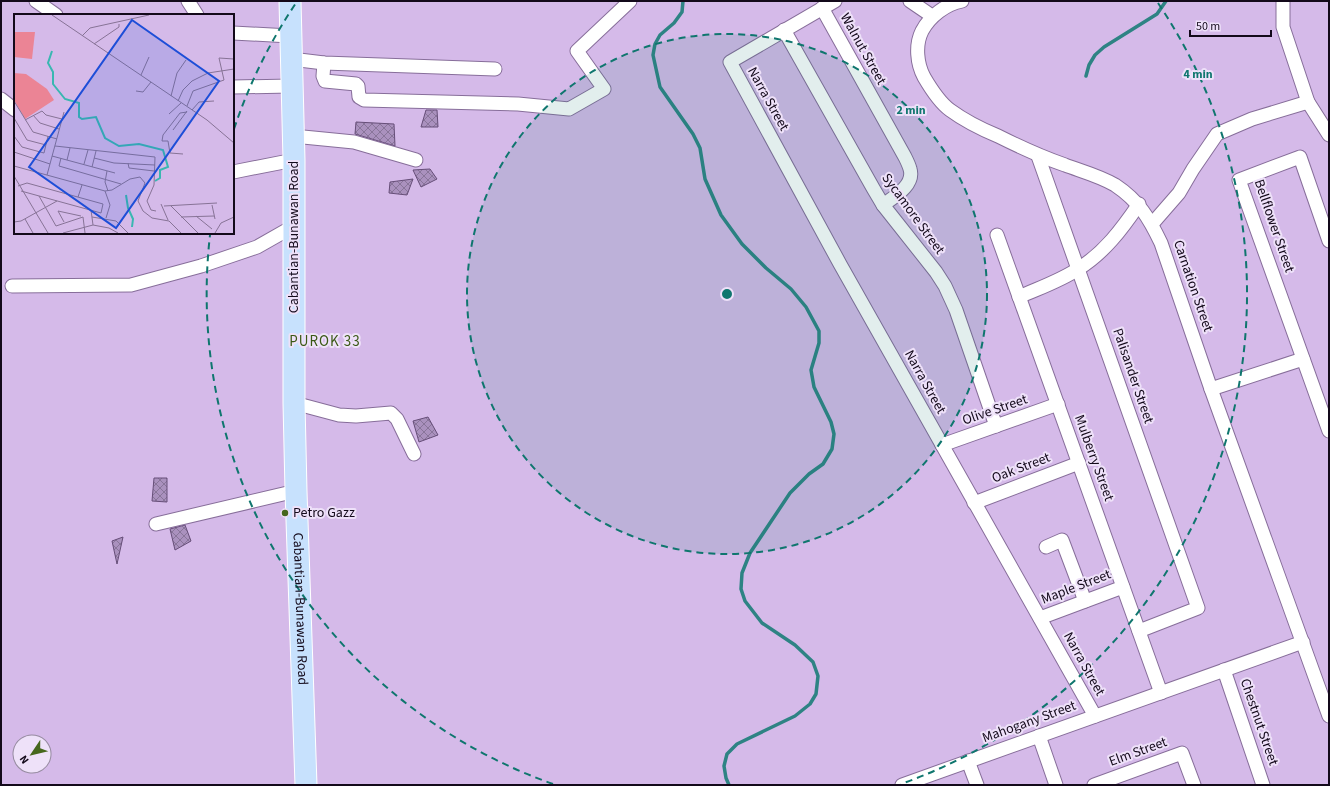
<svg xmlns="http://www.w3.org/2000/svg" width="1330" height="786" viewBox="0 0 1330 786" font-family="'Source Sans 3',sans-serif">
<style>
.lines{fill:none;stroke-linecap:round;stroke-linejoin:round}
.stream{stroke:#2e8384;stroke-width:3.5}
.building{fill:url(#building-cross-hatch);stroke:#664e78}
.street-casing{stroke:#876e9a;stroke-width:15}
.primary-casing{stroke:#fff;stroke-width:23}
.street{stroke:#fff;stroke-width:13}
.primary{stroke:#c7e1fd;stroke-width:21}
.ring{fill:none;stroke:#0f766e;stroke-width:2;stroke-dasharray:7 5}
.poi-dot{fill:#46671d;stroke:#eee1f9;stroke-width:1.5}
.labels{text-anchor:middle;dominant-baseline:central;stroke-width:4;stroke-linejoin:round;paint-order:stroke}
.street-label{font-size:14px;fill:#13091a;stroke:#eee1f9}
.poi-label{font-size:14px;fill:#13091a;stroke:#eee1f9;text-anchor:start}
.neighbourhood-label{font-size:15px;letter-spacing:1px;fill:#3a5814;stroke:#eee1f9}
.inset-river{fill:none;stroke:#39b7b1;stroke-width:2}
.inset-road{fill:none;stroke:#877396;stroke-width:1}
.view{fill:#1d4ed8;fill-opacity:0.15;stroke:#1d4ed8;stroke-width:2}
.inset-edge{fill:none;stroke:#13091a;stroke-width:2}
.centre{fill:#0f766e;stroke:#eee1f9;stroke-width:2}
.ring-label{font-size:12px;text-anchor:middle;font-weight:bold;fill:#0f766e;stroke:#eee1f9;stroke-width:4;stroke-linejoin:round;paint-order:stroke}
</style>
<defs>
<pattern id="building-cross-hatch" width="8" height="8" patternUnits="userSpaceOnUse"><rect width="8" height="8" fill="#aa91be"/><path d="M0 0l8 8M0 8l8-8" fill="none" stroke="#89759a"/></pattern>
</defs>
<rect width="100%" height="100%" fill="#d5bae9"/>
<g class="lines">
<g class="stream">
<path d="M683 1 682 12 674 23 660 35 655 44 653 55 660 87 693 134 700 148 705 179 721 215 742 244 766 268 791 289 806 307 819 331V343L811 370 814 387 831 422 834 434 832 449 823 464 809 474 790 493 750 553 742 573 741 589 745 601 762 623 795 645 813 662 818 676 816 694 810 704 795 716 737 744 727 754 724 766 726 778 729 785"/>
<path d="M1086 76 1089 65 1095 55 1104 47 1157 14 1166 1"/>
</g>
</g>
<g class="building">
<path d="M426 110H437L438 127H421Z"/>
<path d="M356 122 394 124 395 146 355 134Z"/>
<path d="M430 169 437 179 421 187 413 170Z"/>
<path d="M413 179 407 195 389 193 390 182Z"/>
<path d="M428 417 438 435 419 442 413 421Z"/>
<path d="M154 478H167V502L152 501Z"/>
<path d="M185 525 191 541 175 550 170 529Z"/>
<path d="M123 537 117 564 112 541Z"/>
</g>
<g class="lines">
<g class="street-casing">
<g id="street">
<path d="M36 1 56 15"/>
<path d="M188 1 197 15"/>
<path d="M835 1 730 62 840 264 1095 716"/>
<path d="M910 1 932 16"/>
<path d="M962 1C946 4 930 16 922 31 915 45 917 64 924 77 931 89 939 102 950 110 965 121 981 129 998 136 1020 147 1042 157 1065 165 1081 171 1100 176 1115 185 1139 201 1149 218 1161 243L1211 389 1329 716"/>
<path d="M1283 1V27L1308 102 1329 135"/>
<path d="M822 8 905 157C907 161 909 165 910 169 915 185 894 197 883 205"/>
<path d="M784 30 873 188 883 205 936 272 945 286 956 310 996 426"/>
<path d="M233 33 290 36"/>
<path d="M291 59 324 63 495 69"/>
<path d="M324 63 323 76 325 81 356 84 358 86 359 97 364 100 518 104 569 109 604 89 577 51 630 1"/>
<path d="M233 87 291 86"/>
<path d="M1 99 15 110"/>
<path d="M293 136 354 142 416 160"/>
<path d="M1038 156 1198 608 1139 631"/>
<path d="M233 172 294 160"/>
<path d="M1152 224 1179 193 1193 169 1217 134 1252 119 1308 102"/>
<path d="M997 235 1161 693"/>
<path d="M1329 241 1300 157 1239 180 1329 431"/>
<path d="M12 286 131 285 201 266 257 247 294 226"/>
<path d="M1019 297C1039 288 1060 281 1078 269 1104 253 1122 229 1139 204"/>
<path d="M1211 389 1303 359"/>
<path d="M294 403 339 415 356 416 391 413 397 419 414 454"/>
<path d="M942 445 1058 404"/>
<path d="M974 503 1079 463"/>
<path d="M156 524 296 491"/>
<path d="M1046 547 1062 540 1085 601"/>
<path d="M1040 618 1123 587"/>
<path d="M1224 670 1263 785"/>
<path d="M1039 736 1056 785"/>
<path d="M968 761 977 785"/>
<path d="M902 785 1303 642"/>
<path d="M1094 785 1182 753 1194 785"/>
</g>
</g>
<g class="primary-casing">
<g id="primary">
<path id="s1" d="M290 1 294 160V403L296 491 306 785"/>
</g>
</g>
<use href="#street" class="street"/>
<use href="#primary" class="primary"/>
</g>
<circle cx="727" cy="294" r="260" fill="#0f766e" fill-opacity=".12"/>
<g class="ring">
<circle cx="727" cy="294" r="260"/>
<path d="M553 784A520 520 0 0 1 210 235M234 129A520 520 0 0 1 296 3M1158 3A520 520 0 0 1 901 784"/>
</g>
<circle class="poi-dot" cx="285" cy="513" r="4"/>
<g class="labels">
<g class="street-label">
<text transform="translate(863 49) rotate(61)">Walnut Street</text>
<text transform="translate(768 99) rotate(61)">Narra Street</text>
<text transform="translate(913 214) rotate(54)">Sycamore Street</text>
<text transform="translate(1274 226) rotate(71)">Bellflower Street</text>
<text transform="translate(294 237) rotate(-90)">Cabantian-Bunawan Road</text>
<text transform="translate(1193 286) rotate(71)">Carnation Street</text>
<text transform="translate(1133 376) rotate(71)">Palisander Street</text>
<text transform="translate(925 382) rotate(61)">Narra Street</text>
<text transform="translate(995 410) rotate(-19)">Olive Street</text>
<text transform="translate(1094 458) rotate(70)">Mulberry Street</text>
<text transform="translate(1021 468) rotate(-21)">Oak Street</text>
<text transform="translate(1076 587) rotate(-21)">Maple Street</text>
<text stroke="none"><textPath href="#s1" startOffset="608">Cabantian-Bunawan Road</textPath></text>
<text transform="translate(1084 664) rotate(61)">Narra Street</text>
<text transform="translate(1029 722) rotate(-20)">Mahogany Street</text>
<text transform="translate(1259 722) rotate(71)">Chestnut Street</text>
<text transform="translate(1138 752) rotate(-20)">Elm Street</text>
</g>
<g class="poi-label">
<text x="293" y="513">Petro Gazz</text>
</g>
<g class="neighbourhood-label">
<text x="325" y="341">PUROK 33</text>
</g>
</g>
<g transform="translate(14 14)">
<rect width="220" height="220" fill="#d5bae9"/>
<path d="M0 18H21L18 45 0 43Z" fill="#eb8495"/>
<path d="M0 59 12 60 33 75 40 86 11 105 0 86Z" fill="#eb8495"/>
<path class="inset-river" d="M38 37 34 49 39 58V70L51 85 65 89V103L68 105 82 103 91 124 105 132 125 130 149 136 154 153 146 156V164L141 167M112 181 114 194 119 205 118 213"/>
<path class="inset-road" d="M38 1 193 106 220 129M68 22 76 14 135 1M80 30 105 13V10M127 61 135 43M122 77 129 78 137 68M157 82 163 59 172 46M0 87 19 118 43 125M164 87 169 76 178 67 194 59 220 55M173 92 179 77 210 66 205 44 220 45M178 96 185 88 200 87M155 100 167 89M19 101 26 109 45 115M0 104 13 126 32 131M11 106 28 97 32 101 48 105M159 116 173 97M0 122 8 133 30 139 34 122M41 132 141 143 140 171 133 187 137 196 142 197M0 138 36 150M169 140 156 139 154 127H148L149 121 166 99 173 98M38 142 101 159M47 144 45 152 107 170M80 144 100 149 141 151M53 146 56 134M114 149 115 154 140 157M70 150 74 136M0 152 91 177 98 176 116 165 126 163 131 169 124 187 129 197 138 204 155 207 167 219M78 153 82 137M93 157 91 168 94 177M33 161 50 98M0 162 34 219M4 172 13 169 89 190 87 199 7 177M91 177 96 191 92 204M25 182 42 212 69 203M64 183 68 171M147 190 154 206M198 191 201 205M150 192 203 189M157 192 184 219M77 196 79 211M44 197 67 202M44 197 50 208M182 202 198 215M69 203 71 219M78 203 102 207 114 219M167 203 200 202M11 205 19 219M0 208 7 207 43 187M49 219 79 211 95 214 104 219M201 219 207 209 220 203"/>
<path class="view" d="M118 6 205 67 102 214 15 153Z"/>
<rect width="220" height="220" class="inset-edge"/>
</g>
<circle cx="727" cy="294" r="6" class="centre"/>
<g class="ring-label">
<text x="1198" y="78">4 min</text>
<text x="911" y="114">2 min</text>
</g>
<rect width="1330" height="786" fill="none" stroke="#13091a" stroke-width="4"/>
<g transform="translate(32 754) rotate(235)"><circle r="19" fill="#eee1f9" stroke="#968ba0"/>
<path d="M0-3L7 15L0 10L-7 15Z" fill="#46671d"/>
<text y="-6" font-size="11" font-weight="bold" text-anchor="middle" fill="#13091a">N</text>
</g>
<path d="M1190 30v6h81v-6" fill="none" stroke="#13091a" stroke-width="2"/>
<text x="1196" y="30" font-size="12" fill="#13091a" stroke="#eee1f9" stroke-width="3" paint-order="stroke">50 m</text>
</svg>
